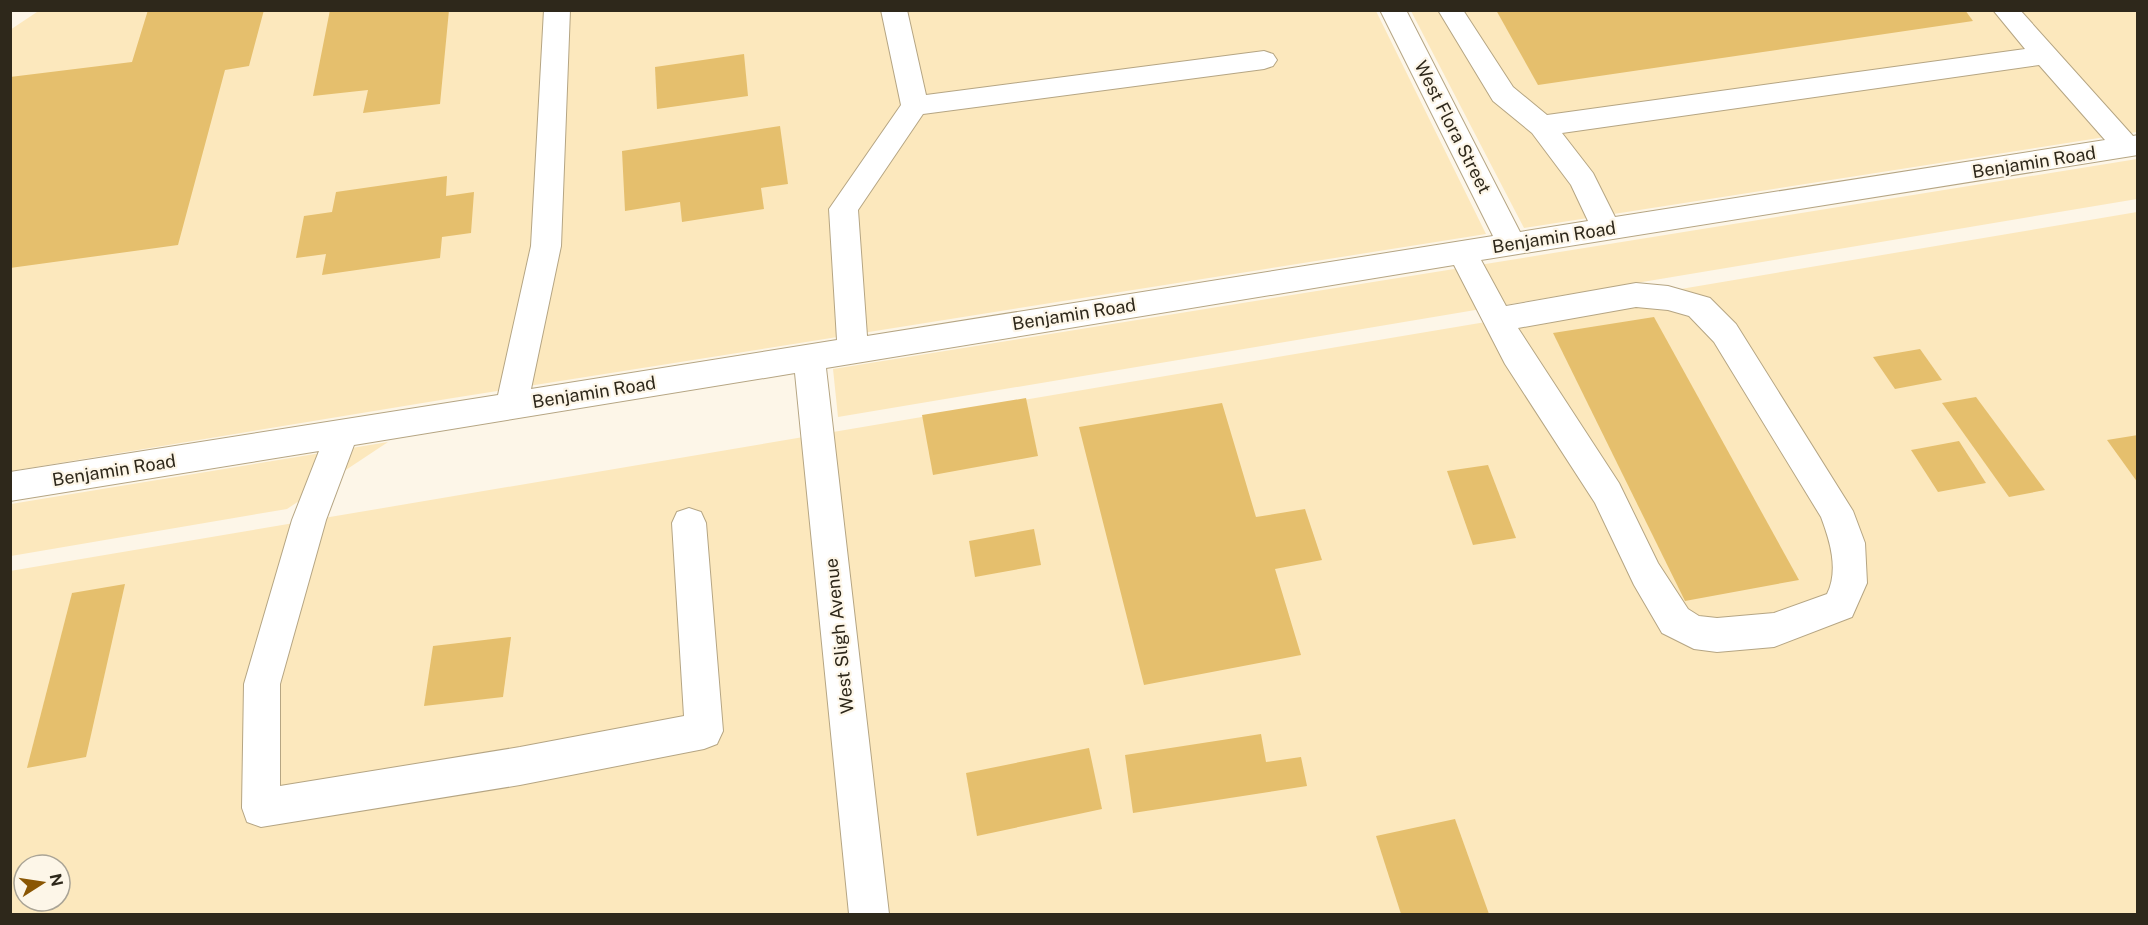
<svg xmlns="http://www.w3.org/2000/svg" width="2148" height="925" viewBox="0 0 2148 925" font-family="'Public Sans',sans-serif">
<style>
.built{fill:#fce8bd;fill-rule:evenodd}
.building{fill:#e5bf6d}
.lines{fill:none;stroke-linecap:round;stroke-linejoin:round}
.minor-casing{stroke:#b5a583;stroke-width:2}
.minor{fill:#fff;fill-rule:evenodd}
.labels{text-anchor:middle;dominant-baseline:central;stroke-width:4.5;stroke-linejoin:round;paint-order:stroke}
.street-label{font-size:18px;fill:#2e281b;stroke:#fdf6e8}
</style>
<rect width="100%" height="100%" fill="#fdf6e8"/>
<g class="built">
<path d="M40 10 1376 11 1486 234 453 398 11 471 10 30Z"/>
<path d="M1411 11H2137V132L1524 228Z"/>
<path d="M2137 159V199L838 417 833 369Z"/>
<path d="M2137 212V914H11L10 571ZM24 865H60V901H24Z"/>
<path d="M388 442 287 509 11 556V504Z"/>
</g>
<g class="building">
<path d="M148 10H264L249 66 225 70 178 245 10 268V77L132 62Z"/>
<path d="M330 10H449L440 104 363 113 368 90 313 96Z"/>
<path d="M1496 10H1965L1973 21 1538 85Z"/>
<path d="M744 54 748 96 657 109 655 67Z"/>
<path d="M780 126 788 184 761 188 764 209 682 222 680 202 625 211 622 151Z"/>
<path d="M447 176 446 196 474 192 471 233 442 237 440 258 322 275 326 254 296 258 304 216 332 212 336 192Z"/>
<path d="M1654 317 1799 580 1685 601 1553 333Z"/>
<path d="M1920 349 1942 380 1895 389 1873 357Z"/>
<path d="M1976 397 2045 490 2009 497 1942 403Z"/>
<path d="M1026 398 1038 456 933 475 922 415Z"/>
<path d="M1222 403 1256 517 1305 509 1322 560 1275 569 1301 655 1144 685 1079 427Z"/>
<path d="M2138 435V483L2107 440Z"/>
<path d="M1959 441 1986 483 1938 492 1911 450Z"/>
<path d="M1488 465 1516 538 1473 545 1447 471Z"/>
<path d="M1034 529 1041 565 975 577 969 541Z"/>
<path d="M125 584 86 757 27 768 72 593Z"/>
<path d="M511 637 503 697 424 706 433 646Z"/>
<path d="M1261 734 1266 762 1301 757 1307 786 1133 813 1125 755Z"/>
<path d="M1089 748 1102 809 977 836 966 773Z"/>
<path d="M1455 819 1489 914H1401L1376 836Z"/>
</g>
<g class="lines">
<g class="minor-casing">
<path id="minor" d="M544 10H570L561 246 531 389 837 340 829 209 901 105 881 10H907L926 95 1264 51 1273 54 1277 60 1273 66 1264 69 923 114 858 210 867 336 1493 236 1380 10H1406L1520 232 1588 221 1571 185 1532 133 1493 101 1438 10H1463L1513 87 1547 115 2025 49 1993 10H2020L2133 136 2138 135V155L1481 260 1506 306 1636 283 1668 286 1710 298 1736 324 1853 511 1865 543 1867 583 1852 617 1774 647 1717 652 1694 649 1662 633 1634 585 1595 503 1505 364 1454 265 826 368 889 914H849L795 373 354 445 326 520 280 684V786L520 747 684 716 672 523 677 512 689 508 701 512 706 523 723 731 717 744 704 749 520 785 261 827 247 822 242 808 244 684 292 520 319 451 10 501V472L498 395 531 246ZM2039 65 2105 140 1615 217 1593 173 1562 133ZM1636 307 1668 310 1689 316 1714 342 1821 517C1830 541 1839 570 1827 594L1774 613 1717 618 1699 616 1688 609 1658 563 1619 483 1518 328Z"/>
</g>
<use href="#minor" class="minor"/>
</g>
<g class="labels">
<g class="street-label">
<text transform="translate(1453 127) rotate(63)">West Flora Street</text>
<text transform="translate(2034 162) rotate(-9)">Benjamin Road</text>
<text transform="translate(1554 237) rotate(-9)">Benjamin Road</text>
<text transform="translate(1074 314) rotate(-9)">Benjamin Road</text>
<text transform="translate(594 392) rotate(-9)">Benjamin Road</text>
<text transform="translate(114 470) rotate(-9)">Benjamin Road</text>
<text transform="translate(839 636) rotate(-96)">West Sligh Avenue</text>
</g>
</g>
<rect width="2148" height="925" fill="none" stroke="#2e281b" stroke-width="24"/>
<g transform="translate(42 883) rotate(78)"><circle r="28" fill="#fdf6e8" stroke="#aaa496" stroke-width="1.5"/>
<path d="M0-4.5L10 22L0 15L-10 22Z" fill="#8a5603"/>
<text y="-9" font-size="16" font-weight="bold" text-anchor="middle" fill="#2e281b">N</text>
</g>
</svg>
